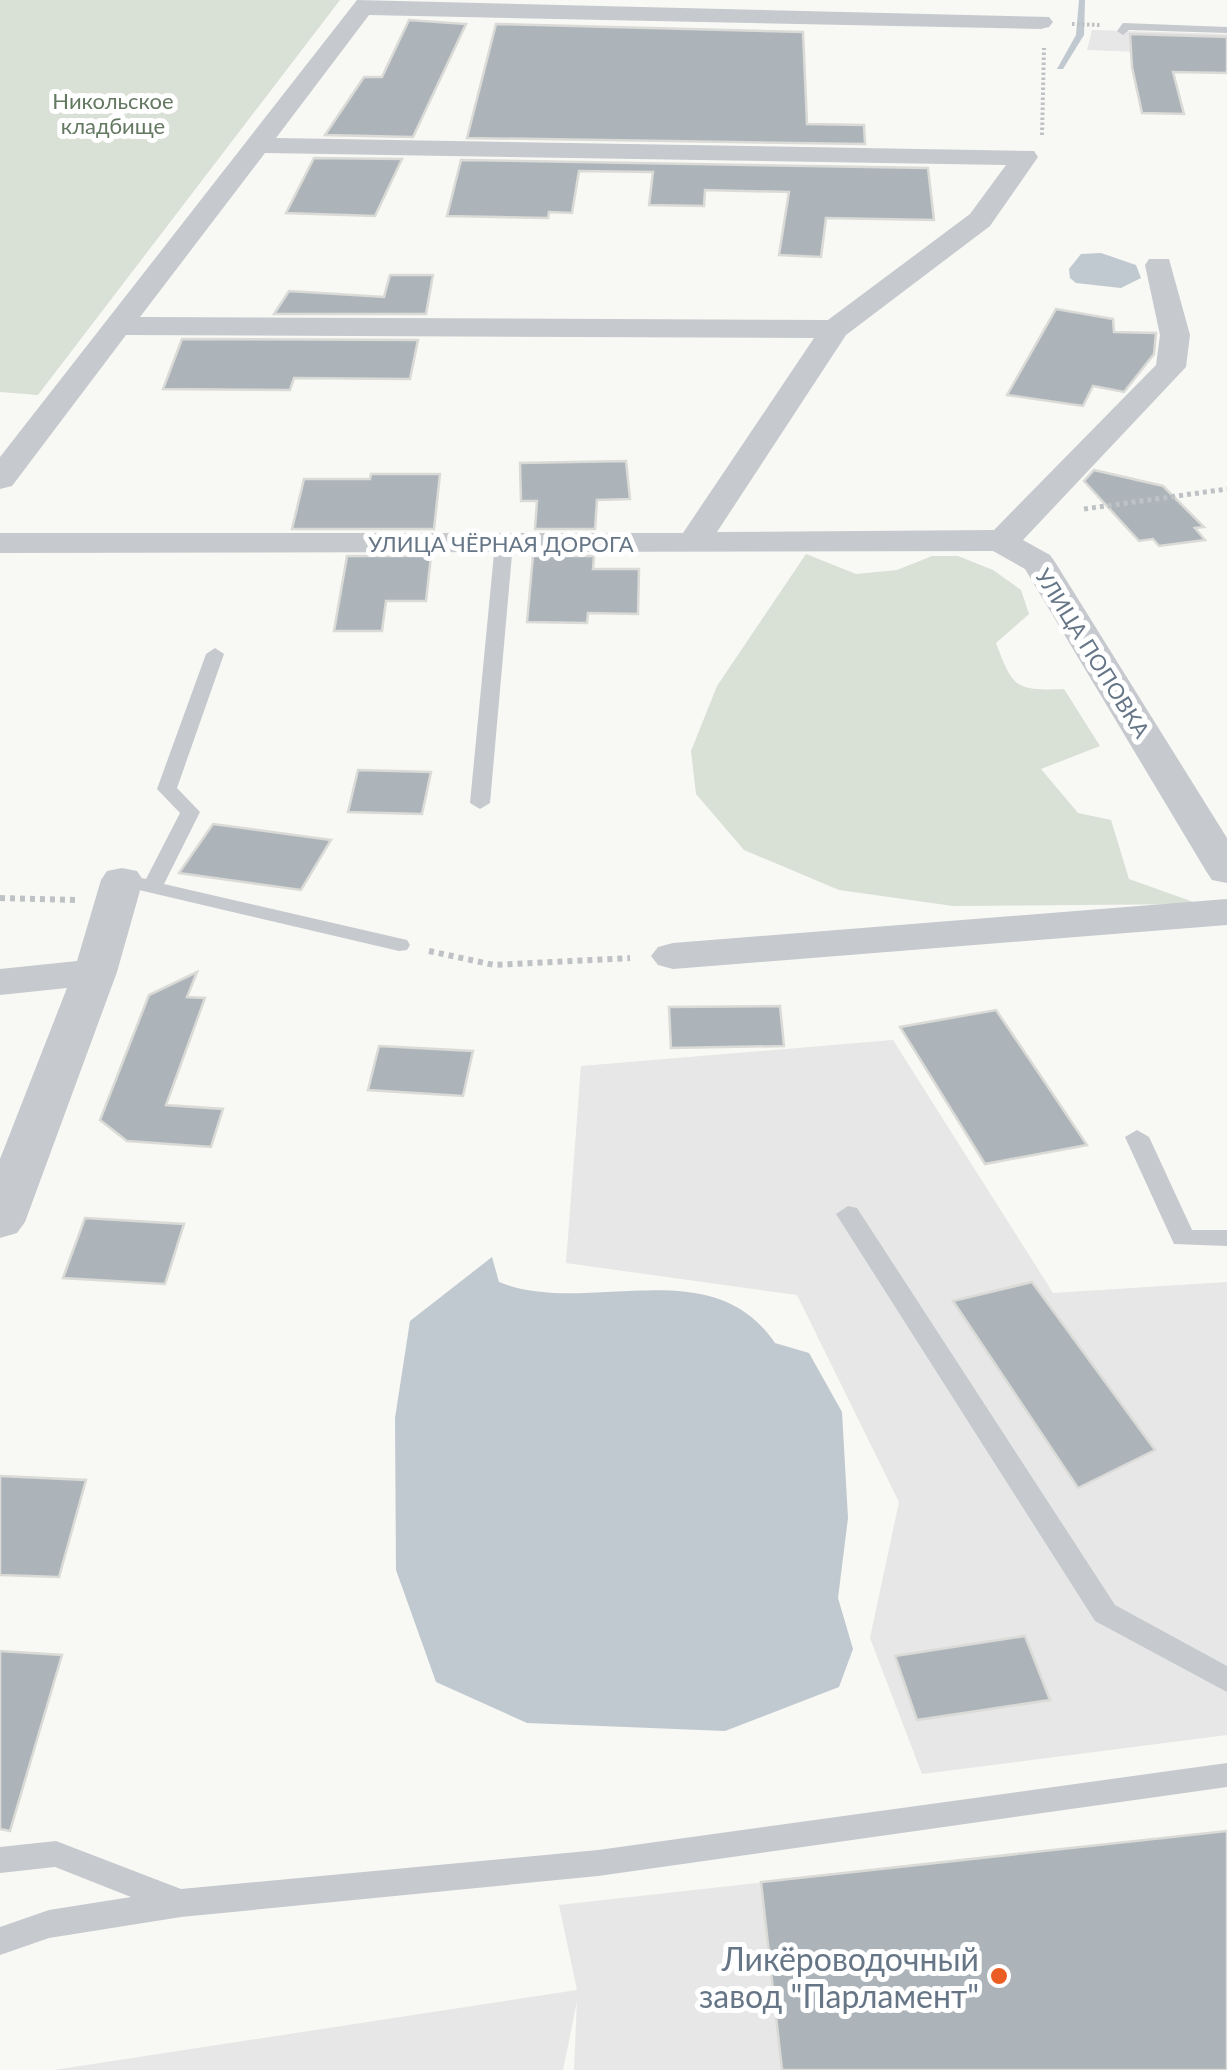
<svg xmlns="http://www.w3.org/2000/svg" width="1227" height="2070" viewBox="0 0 1227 2070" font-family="Lato,sans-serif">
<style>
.built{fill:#e6e7e6}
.green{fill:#d9e0d6}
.water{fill:#c0c9cf}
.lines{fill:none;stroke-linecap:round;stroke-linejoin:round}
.stream{fill:#c0c9cf;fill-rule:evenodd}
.building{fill:#acb4ba;stroke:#dadad7;stroke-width:2.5}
.path-far2{stroke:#bfc2c4;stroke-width:4;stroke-dasharray:2.5 2.5;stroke-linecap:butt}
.path-far1{stroke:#bfc2c4;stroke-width:5;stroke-dasharray:4 4;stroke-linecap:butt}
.path{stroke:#bfc2c4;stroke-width:6;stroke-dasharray:5 5;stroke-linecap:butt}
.service{fill:#c6c9cd;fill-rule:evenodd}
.minor{fill:#c6c9cd;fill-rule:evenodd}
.poi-dot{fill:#eb5e23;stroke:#fff;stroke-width:4}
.labels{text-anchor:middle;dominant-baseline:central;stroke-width:10;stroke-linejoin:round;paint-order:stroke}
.far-park-label{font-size:22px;fill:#647961;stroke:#fff}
.far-street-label{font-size:22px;fill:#667687;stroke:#fff}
.near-poi-label{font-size:32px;fill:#667687;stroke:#fff;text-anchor:end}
</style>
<rect width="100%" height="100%" fill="#f8f8f5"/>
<g class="built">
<path d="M1092 30 1227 34V55L1087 50Z"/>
<path d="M893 1040 1053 1293 1227 1282V1735L922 1774 870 1638 899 1502 797 1295 566 1263 581 1066Z"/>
<path d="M1227 1831V2070H574L577 2001 563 2070H54L577 1990 559 1905Z"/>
</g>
<g class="green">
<path d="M0 0H340L38 395 0 392Z"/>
<path d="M806 554 856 574 897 570 932 556H958L993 570 1021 590 1029 614 996 643C1013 688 1015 691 1064 689L1100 746 1041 769 1078 813 1111 820 1129 879 1199 904 953 906 839 890 744 850 696 794 691 751 717 686Z"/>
</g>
<g class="water">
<path d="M1101 253 1136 265 1141 278 1121 288 1076 283 1070 278 1069 269 1081 254Z"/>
<path d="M492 1257 499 1282C585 1318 711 1248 775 1343L809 1353 842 1412 848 1518 838 1598 853 1649 839 1687 725 1731 527 1723 436 1682 396 1570 395 1418 410 1321Z"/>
</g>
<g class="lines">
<path class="stream" d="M1079 0H1085L1084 35 1063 69H1057L1076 35Z"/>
</g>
<g class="building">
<path d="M409 20 466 24 413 137 325 135 364 77H382Z"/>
<path d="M496 24 803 32 807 124 864 125 865 144 467 138Z"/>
<path d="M1130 34 1227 37V73L1173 72 1184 114 1142 113 1132 67Z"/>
<path d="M314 158 402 159 375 216 286 213Z"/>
<path d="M461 160 928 168 934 220 826 218 821 257 779 255 789 192 705 190 704 206 649 205 653 172 579 171 572 213 549 212 548 218 447 216Z"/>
<path d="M390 275H433L426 314H274L289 291 384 297Z"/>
<path d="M1056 309 1113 319 1114 332 1156 333 1154 354 1124 392 1093 386 1083 406 1007 395Z"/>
<path d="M182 339 418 340 410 379 294 378 290 390 163 389Z"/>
<path d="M626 461 630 499 597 500 595 529H535L537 501H521L520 463Z"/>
<path d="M1094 470 1163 486 1204 527 1195 528 1205 540 1159 546 1153 539 1139 541 1084 481Z"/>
<path d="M371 474H440L434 529H292L304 479H370Z"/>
<path d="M347 556H431L426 601H386L382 631H334Z"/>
<path d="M533 556H594L593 569H639L638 614 588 613 587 623 527 622Z"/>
<path d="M358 770 431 772 422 814 348 812Z"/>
<path d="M213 824 331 840 301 890 179 873Z"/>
<path d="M197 972 187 997 205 998 166 1105 223 1109 211 1147 127 1141 100 1120 149 995Z"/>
<path d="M780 1006 784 1046 671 1048 669 1007Z"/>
<path d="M996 1010 1040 1075 1087 1145 985 1164 900 1027Z"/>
<path d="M379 1046 473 1051 463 1096 368 1090Z"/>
<path d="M85 1218 184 1224 165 1284 63 1278Z"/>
<path d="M1032 1282 1155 1450 1078 1488 953 1301Z"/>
<path d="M0 1476 86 1480 59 1577 0 1575Z"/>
<path d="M1025 1636 1050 1700 917 1720 895 1656Z"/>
<path d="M0 1651 62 1655 10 1831 0 1829Z"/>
<path d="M1227 1831V2070H782L761 1882Z"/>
</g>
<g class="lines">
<g class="path-far2">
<path d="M1072 24 1100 25"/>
<path d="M1042 135 1044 48"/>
</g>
<path class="path-far1" d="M1084 509 1227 489"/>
<g class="path">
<path d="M0 898 75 900"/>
<path d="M429 951 494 965 630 958"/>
</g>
<g class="service">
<path d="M1123 23 1227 27V33L1129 30 1123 35 1117 31Z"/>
<path d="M504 538 513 543 490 803 480 809 470 803 495 543Z"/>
<path d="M215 648 224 654 177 788 200 812 164 884 407 940 410 945 407 950 399 951 122 886 112 880 122 874 146 879 180 813 157 789 206 654Z"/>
<path d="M1137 1130 1149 1137 1192 1230H1227V1246L1174 1244 1125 1137Z"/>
<path d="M848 1206 857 1208 1115 1605 1227 1666V1692L1095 1621 836 1214Z"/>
<path d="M1227 1763V1787L598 1876 181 1917 49 1938 0 1955V1927L49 1910 131 1897 55 1867 0 1873V1847L56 1841 181 1889 598 1850Z"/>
</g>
<g class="minor">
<path d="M357 0 1049 17 1053 22 1049 27 1041 29 369 15 276 138 1034 151 1038 157 990 226 846 335 717 532 994 530 1156 365 1160 335 1145 265 1149 259H1169L1190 335 1186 367 1023 540 1050 555 1055 562 1227 838V883L1212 880 1206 871 1025 569 993 551 0 553V533H683L814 338 126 335 12 486 0 489V457ZM265 153 1006 165 970 214 828 320 140 317Z"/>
<path d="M122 868 137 871 143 880 117 972 25 1222 17 1233 0 1238V1159L67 988 0 995V969L77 961 101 880 107 871Z"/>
<path d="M1227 899V925L673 969 658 965 651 956 658 947 673 943Z"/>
</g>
</g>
<circle class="poi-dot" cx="999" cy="1976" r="10"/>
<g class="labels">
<g class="far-park-label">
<text x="113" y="100">Никольское<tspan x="113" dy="25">кладбище</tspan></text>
</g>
<g class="far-street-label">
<text x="501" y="543">УЛИЦА ЧЁРНАЯ ДОРОГА</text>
<text transform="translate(1093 653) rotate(58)">УЛИЦА ПОПОВКА</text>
</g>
<g class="near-poi-label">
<text x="979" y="1958">Ликёроводочный<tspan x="979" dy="37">завод "Парламент"</tspan></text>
</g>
</g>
</svg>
